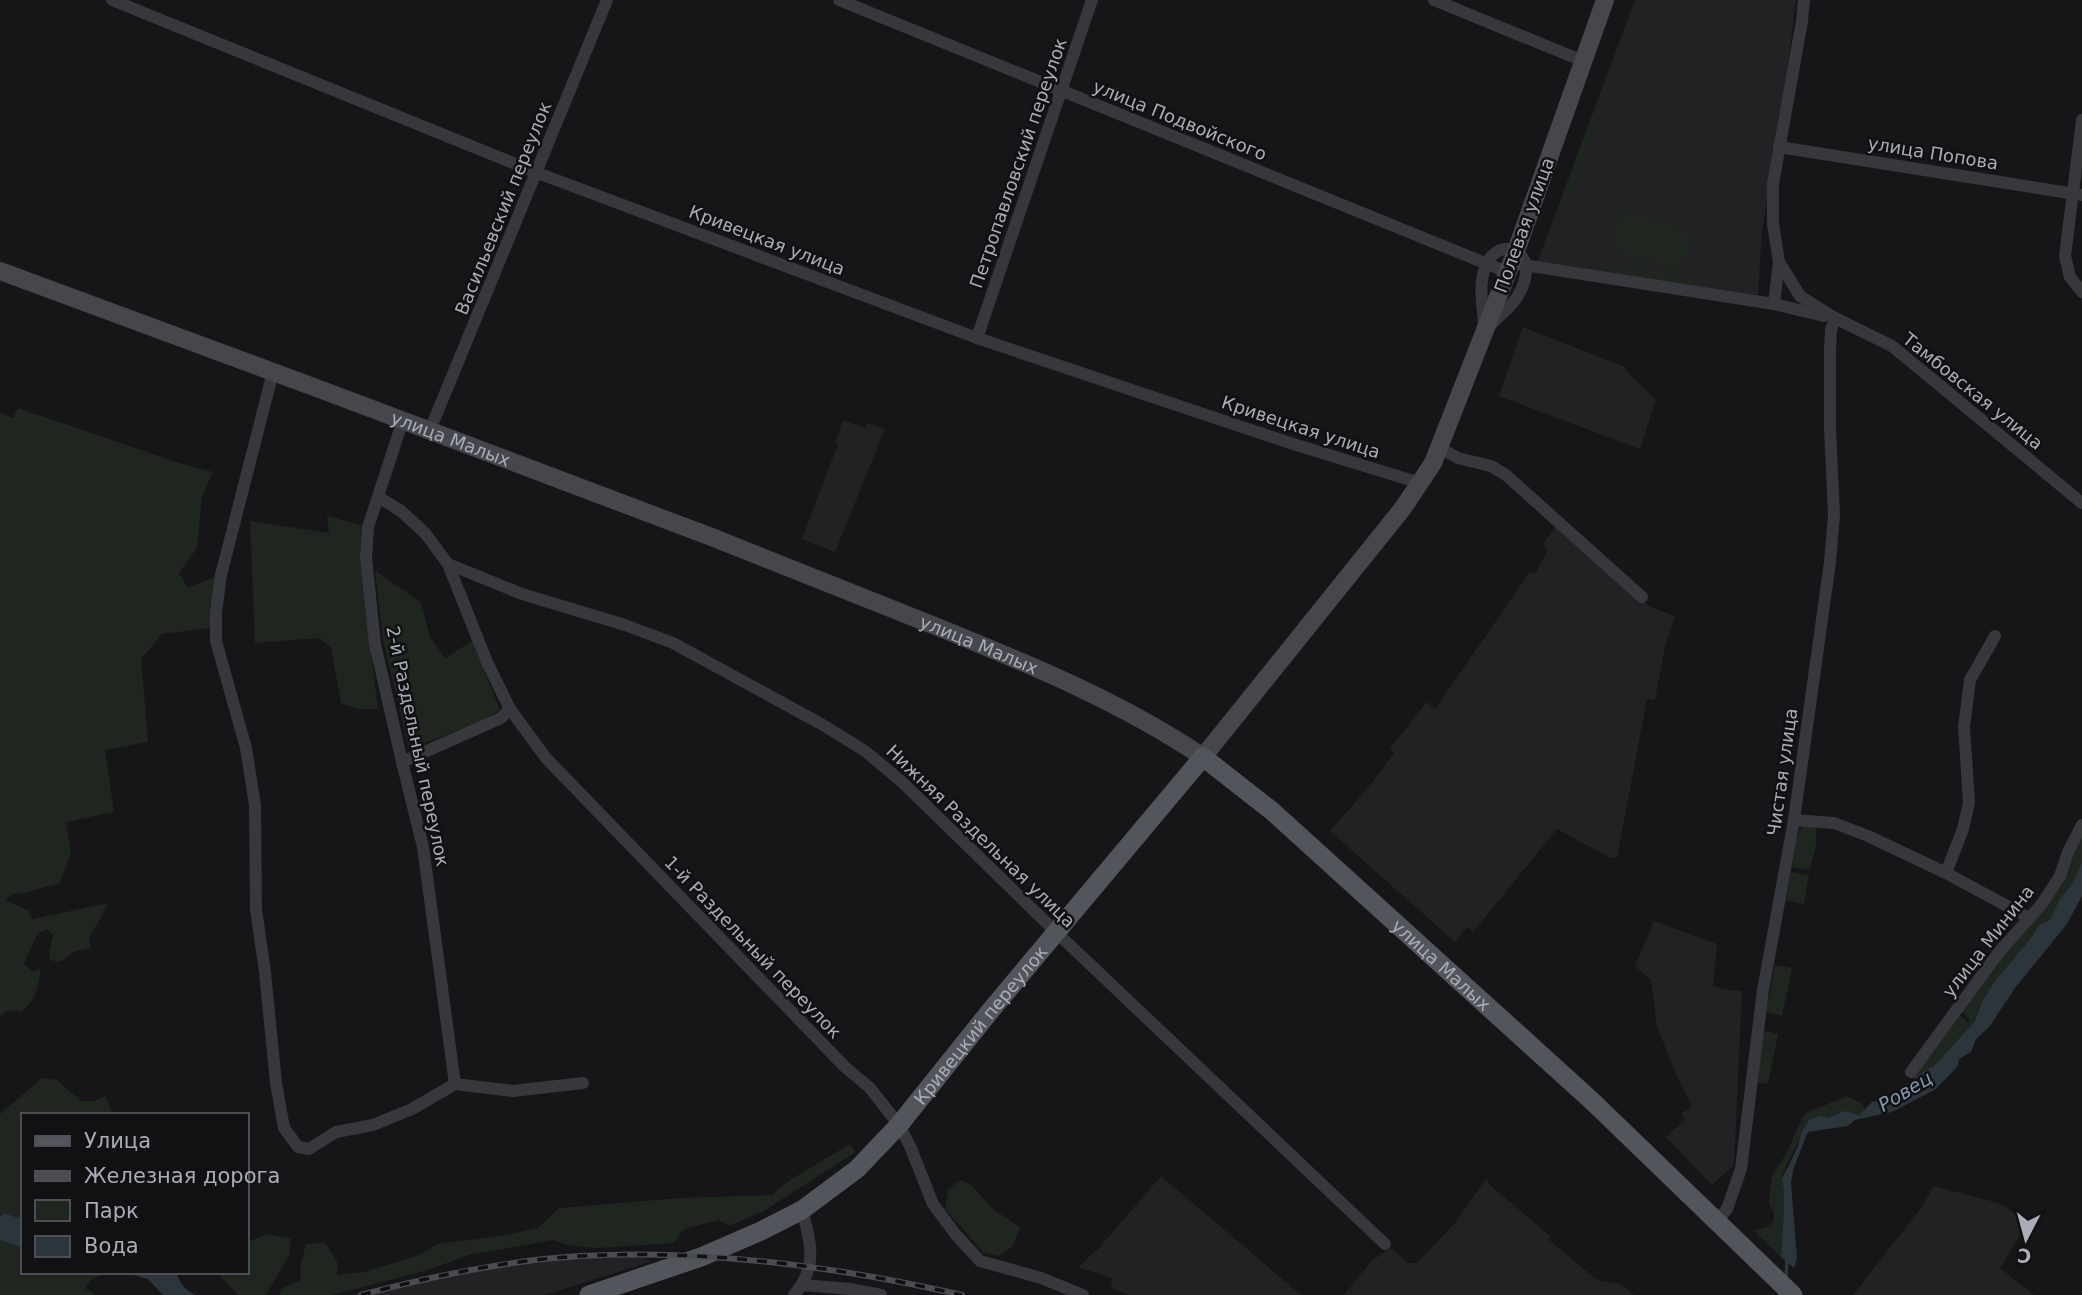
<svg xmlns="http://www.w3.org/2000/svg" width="2082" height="1295" viewBox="0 0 2082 1295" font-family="'DejaVu Sans',sans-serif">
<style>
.built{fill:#222225}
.green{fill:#1e261f}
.water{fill:#2c353c}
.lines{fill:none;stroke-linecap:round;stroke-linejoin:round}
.stream{stroke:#2c353c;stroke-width:3.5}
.street{stroke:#37383d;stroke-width:12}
.secondary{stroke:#45474d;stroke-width:18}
.primary{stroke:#53555c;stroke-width:19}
.rail-casing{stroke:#4a4c52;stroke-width:6}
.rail{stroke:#111113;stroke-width:3.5;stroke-dasharray:10;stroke-linecap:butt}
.labels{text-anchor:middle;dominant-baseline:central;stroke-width:5;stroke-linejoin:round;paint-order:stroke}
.street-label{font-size:18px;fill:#a8adb8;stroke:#111113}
.water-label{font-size:19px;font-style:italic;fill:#7f9bb3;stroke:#111113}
</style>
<rect width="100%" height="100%" fill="#161618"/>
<g class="built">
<path d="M1635 0H1796L1781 126 1775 151 1762 231 1758 295 1537 263Z"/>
<path d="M1523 327 1625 367 1626 371 1656 400 1640 449 1499 396Z"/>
<path d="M843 420 865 428 868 423 885 429 835 552 802 539 838 444 835 443Z"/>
<path d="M1557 525 1651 607 1675 616 1665 646 1655 700 1647 699 1617 858 1609 857 1557 829 1473 932 1467 927 1455 942 1330 831 1371 784 1394 753 1390 749 1426 702 1435 709 1530 572 1535 574 1548 550 1543 544Z"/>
<path d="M1654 921 1717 944 1713 986 1723 989 1742 991 1734 1165 1712 1185 1666 1137 1685 1120 1681 1114 1692 1106 1675 1072 1657 1026 1651 979 1648 978 1635 966Z"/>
<path d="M1161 1176 1301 1295H1128L1111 1287 1112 1278 1078 1267 1099 1248Z"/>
<path d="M1486 1179 1490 1185 1550 1236 1548 1239 1597 1280 1620 1284 1634 1295H1344L1371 1261 1391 1248 1408 1263H1417L1454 1224Z"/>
<path d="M1934 1186 1998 1203 2029 1221 2000 1268 2034 1295H1853L1921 1208Z"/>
<path d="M638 1256 652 1261 545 1295H354L411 1281 489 1266 556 1259Z"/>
</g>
<g class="green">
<path d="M1592 116 1599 119 1567 208 1559 205Z"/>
<path d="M1627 209 1689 232 1692 238 1681 270 1676 272 1611 249 1609 245 1620 215Z"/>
<path d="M1609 264 1688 277 1692 285 1612 274 1603 267Z"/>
<path d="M18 408 179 463 213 472 202 497 197 548 179 573 188 588 217 576 210 628 162 634 141 659 148 742 105 750 114 812 66 822 71 852 60 883 24 893 12 894 6 900 29 911 32 919 109 903 89 938 91 948 73 952 60 962 50 960 49 952 53 934 46 929 37 934 24 964 32 971 41 969C38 987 36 1001 21 1012L9 1010 0 1016V413L13 418Z"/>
<path d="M327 516 361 525 362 576 378 709H358L341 703 331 647 319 638 255 643 250 521 329 533Z"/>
<path d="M375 570 421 603 430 637 445 658 472 641 500 710 477 723 409 749 383 640Z"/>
<path d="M1816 825V845L1810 870 1792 867 1797 836 1802 827Z"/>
<path d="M2082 835V863L2071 885 2059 900 2050 920 2039 925 2031 938 1994 982 1982 1002 1975 1021 1934 1066 1919 1074 1914 1079 1910 1077 1958 1014 1968 1022 1970 1021 1961 1009 1978 987Z"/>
<path d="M1791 872 1809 875 1804 904 1786 900Z"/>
<path d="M1775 965 1792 968 1782 1016 1766 1012Z"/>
<path d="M1762 1030 1778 1034 1768 1084 1755 1082Z"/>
<path d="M42 1078 57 1080 81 1101H94L106 1096 113 1115H23V1216L18 1218 5 1213 0 1216V1114Z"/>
<path d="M1847 1096 1861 1103 1865 1109 1859 1115C1835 1107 1821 1121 1801 1133 1798 1147 1783 1168 1782 1179 1782 1183 1784 1186 1784 1190 1786 1211 1784 1236 1781 1257L1753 1230 1767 1227 1774 1221V1212L1770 1206 1769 1201 1772 1175 1786 1154 1802 1119 1806 1113Z"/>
<path d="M850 1144 856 1152 762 1212 729 1226 719 1220 684 1229 674 1243 597 1248 568 1245 553 1240 469 1255 428 1270 332 1295H280L281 1289 301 1280 300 1267 306 1244 325 1243 337 1261V1275L364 1272 419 1255 437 1244 499 1236 538 1228 559 1208 681 1198 772 1195 787 1182Z"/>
<path d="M960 1180 970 1184 994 1210 1020 1227 1013 1246 999 1256 984 1253 945 1209 948 1189Z"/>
<path d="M267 1234 291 1239 289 1256 266 1295H238L220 1276 211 1272H247V1242Z"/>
<path d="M0 1240 17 1246H23V1272H112L93 1278 85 1288 96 1295H0Z"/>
</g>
<g class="water">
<path d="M2082 863V896L2067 924 2015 988 1989 1027 1976 1039 1971 1052 1959 1059 1958 1066 1936 1089 1892 1112 1855 1120 1848 1126 1808 1132 1794 1167 1791 1183 1797 1258 1794 1268 1781 1257 1784 1214V1190L1782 1179 1798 1146 1801 1133 1810 1119 1820 1116 1827 1118 1845 1111 1859 1115 1872 1102 1889 1098 1904 1088 1919 1074 1934 1066 1975 1021 1982 1002 1994 982 2031 938 2039 925 2050 920 2059 900 2071 885Z"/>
<path d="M5 1213 18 1218 23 1216V1246H17L0 1240V1216Z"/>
<path d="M124 1272H176C180 1283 184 1289 195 1295H163L148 1279Z"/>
</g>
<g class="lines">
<path class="stream" d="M1786 1279 1787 1259"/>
<g class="street">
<path d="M112 0 535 172 977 338 1290 443 1420 483"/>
<path d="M839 0 1507 272"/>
<path d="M1434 0 1583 61"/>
<path d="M2082 120 2065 256 2070 277 2082 292"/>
<path d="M1779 147 2082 195"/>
<path d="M1779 262 1800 296 1835 318 1892 346 2082 503"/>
<path d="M1511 263 1774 304 1824 316"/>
<path d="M1774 304 1779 262 1773 224V184L1802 21 1804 0"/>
<path d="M1484 329C1484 307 1477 287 1486 265 1499 235 1540 249 1521 290 1514 306 1500 314 1489 327"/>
<path d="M977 338 1092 0"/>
<path d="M273 372 221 575 216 612V641L246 748 255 805 256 909 265 972 276 1083 284 1128 298 1147 309 1149 336 1132 373 1125 412 1109 455 1084 513 1091 583 1083"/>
<path d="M403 420 368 527 366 558 375 644 402 762 423 847 455 1084"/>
<path d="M430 430 607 0"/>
<path d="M1440 448 1458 458 1491 466 1506 475 1642 597"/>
<path d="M378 497 401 511 425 533 448 564 522 594 625 625 673 643 823 725 865 751 901 781 1056 932 1385 1244"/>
<path d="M448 564 487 662 510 709 546 758 845 1067 870 1088 899 1125 910 1146 933 1204 956 1235 980 1261 1041 1278 1083 1295"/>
<path d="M402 762 501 718 510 709"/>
<path d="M1794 820 1834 823 1868 836 1946 873 2029 918"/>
<path d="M1946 873 1963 829 1969 803 1964 727 1970 680 1995 636"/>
<path d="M1911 1072 1999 952 2041 905 2060 876 2068 852 2082 825"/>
<path d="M1716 1222 1727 1209 1741 1169 1763 990 1794 820 1830 562 1834 515 1830 428V350L1831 330 1835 318"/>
<path d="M803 1285 850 1289 881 1295"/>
<path d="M794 1295C818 1267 811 1243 802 1210"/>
</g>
<path class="secondary" id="s1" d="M0 271C237 358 473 446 709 536 786 566 863 597 940 628 1031 665 1121 702 1203 757L1403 508 1433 463 1516 251 1605 0"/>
<path class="primary" id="s2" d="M589 1295 701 1257 761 1231 802 1210 857 1169 899 1125 991 1010 1203 757 1272 811 1592 1101 1793 1295"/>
<g class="rail-casing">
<path id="rail" d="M361 1295C433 1276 507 1260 581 1256 708 1249 839 1267 962 1295"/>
</g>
<use href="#rail" class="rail"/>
</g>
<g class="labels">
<g class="street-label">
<text transform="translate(1180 120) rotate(22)">улица Подвойского</text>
<text transform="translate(1933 153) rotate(9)">улица Попова</text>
<text transform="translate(1018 163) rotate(-71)">Петропавловский переулок</text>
<text transform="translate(503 208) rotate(-68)">Васильевский переулок</text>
<text transform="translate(1524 225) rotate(-70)">Полевая улица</text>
<text transform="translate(767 240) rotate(21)">Кривецкая улица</text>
<text transform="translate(1973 391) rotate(39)">Тамбовская улица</text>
<text transform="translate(1301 427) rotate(18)">Кривецкая улица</text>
<text stroke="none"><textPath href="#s1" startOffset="481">улица Малых</textPath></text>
<text stroke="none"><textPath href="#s1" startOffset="1048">улица Малых</textPath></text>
<text transform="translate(418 746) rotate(78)">2-й Раздельный переулок</text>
<text transform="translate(1782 772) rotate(-82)">Чистая улица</text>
<text transform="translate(981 836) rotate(44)">Нижняя Раздельная улица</text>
<text transform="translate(1988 941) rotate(-52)">улица Минина</text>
<text transform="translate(753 947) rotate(46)">1-й Раздельный переулок</text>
<text stroke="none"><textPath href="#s2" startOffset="1153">улица Малых</textPath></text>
<text stroke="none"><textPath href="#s2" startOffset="488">Кривецкий переулок</textPath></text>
</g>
<g class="water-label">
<text transform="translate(1905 1091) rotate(-31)">Ровец</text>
</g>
</g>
<rect x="21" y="1113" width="228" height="161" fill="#111113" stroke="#4d4f55" stroke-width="2"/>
<rect x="35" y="1136" width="35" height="10" fill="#53555c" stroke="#4d4f55" stroke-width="2"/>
<text x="84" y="1148" font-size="21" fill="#a8adb8">Улица</text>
<rect x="35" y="1171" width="35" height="10" fill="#4a4c52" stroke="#4d4f55" stroke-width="2"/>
<text x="84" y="1183" font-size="21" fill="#a8adb8">Железная дорога</text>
<rect x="35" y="1200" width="35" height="21" fill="#1e261f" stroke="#4d4f55" stroke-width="2"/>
<text x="84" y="1218" font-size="21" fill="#a8adb8">Парк</text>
<rect x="35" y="1236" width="35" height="21" fill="#2c353c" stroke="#4d4f55" stroke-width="2"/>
<text x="84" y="1253" font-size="21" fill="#a8adb8">Вода</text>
<g transform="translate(2026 1239) rotate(186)" stroke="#111113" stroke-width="5" paint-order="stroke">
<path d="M0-5L12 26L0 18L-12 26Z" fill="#a8adb8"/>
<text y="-10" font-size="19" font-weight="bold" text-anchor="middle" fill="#a8adb8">С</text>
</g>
</svg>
